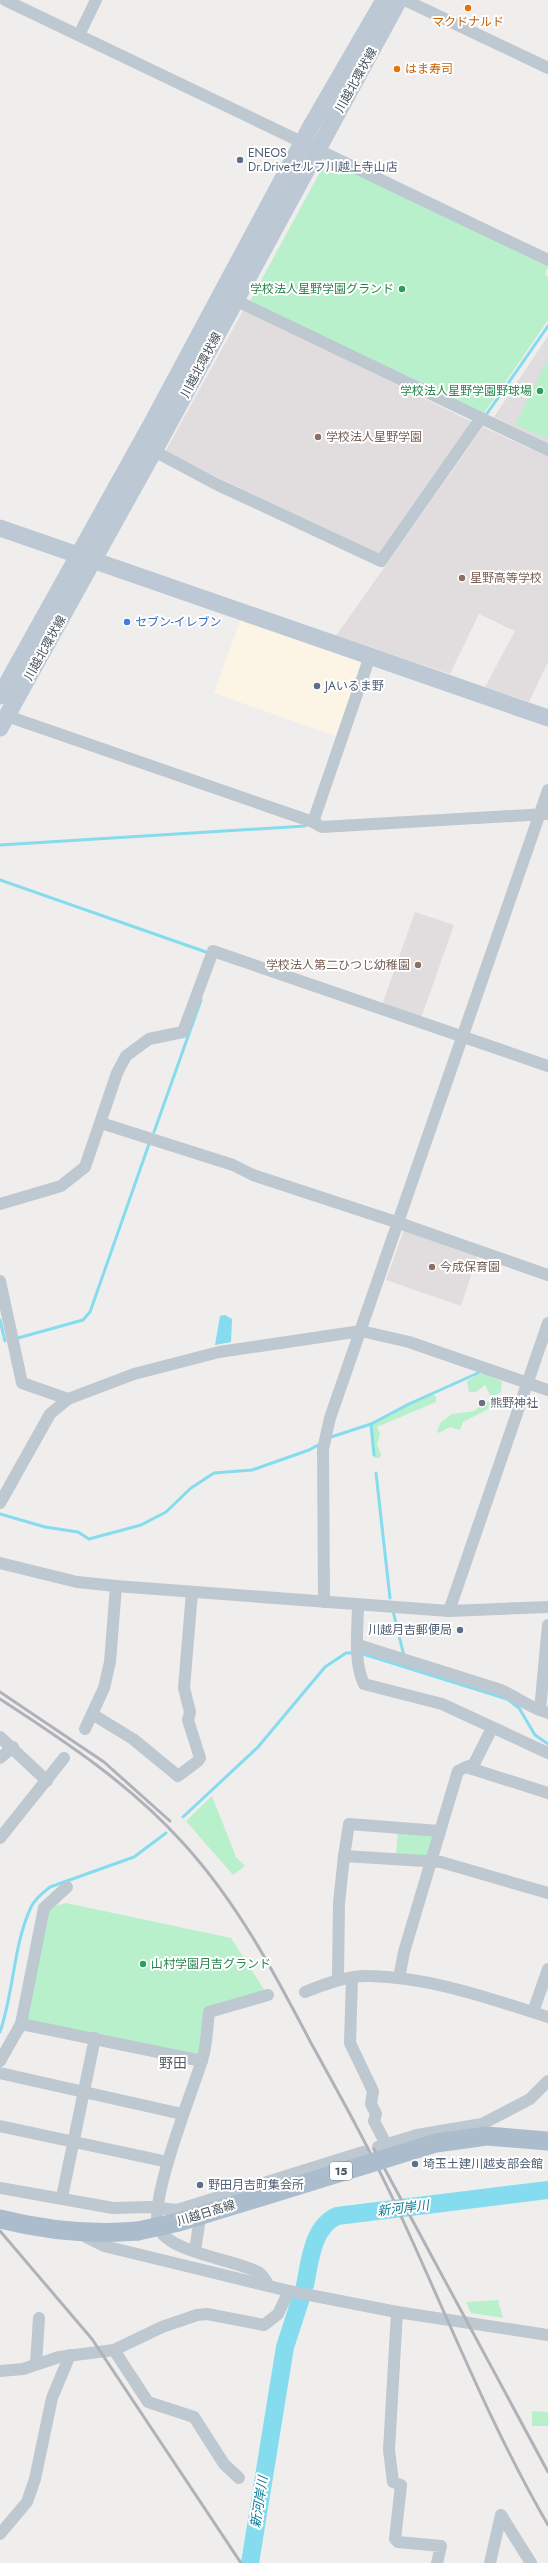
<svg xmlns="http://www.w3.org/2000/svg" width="548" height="2563" viewBox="0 0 548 2563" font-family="Jost,'Noto Sans JP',sans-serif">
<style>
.commercial{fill:#fcf4e4}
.education{fill:#e1dddf}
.green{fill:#b8f0cc}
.water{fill:#84dcee}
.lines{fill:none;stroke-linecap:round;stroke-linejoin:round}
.stream{stroke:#84dcee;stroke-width:3}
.river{stroke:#84dcee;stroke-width:18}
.street{stroke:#bdc8d0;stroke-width:12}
.secondary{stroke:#bcc9d5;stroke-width:17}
.primary{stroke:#abbdcd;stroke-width:19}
.rail{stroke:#afb2b8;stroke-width:3}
.primary-bridge{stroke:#abbdcd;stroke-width:19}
.food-dot{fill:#e8710a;stroke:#fff;stroke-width:1.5}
.service-dot{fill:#5c6f8a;stroke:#fff;stroke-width:1.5}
.leisure-dot{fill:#2e9e5b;stroke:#fff;stroke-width:1.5}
.education-dot{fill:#8d6e63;stroke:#fff;stroke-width:1.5}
.shop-dot{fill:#3f7fe0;stroke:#fff;stroke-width:1.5}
.worship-dot{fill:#6b7280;stroke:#fff;stroke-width:1.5}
.labels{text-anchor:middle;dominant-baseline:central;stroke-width:4;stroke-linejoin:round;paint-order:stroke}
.shield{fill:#fff;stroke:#7d858c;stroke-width:1}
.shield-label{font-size:11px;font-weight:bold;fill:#45515b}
.food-label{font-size:12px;fill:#c56008;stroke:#fff}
.street-label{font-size:12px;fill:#45515b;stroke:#fff}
.service-label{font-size:12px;fill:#4e5e75;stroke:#fff;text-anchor:start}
.leisure-label{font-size:12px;fill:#27864d;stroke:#fff;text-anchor:end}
.education-label{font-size:12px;fill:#785e54;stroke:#fff;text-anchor:start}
.shop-label{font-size:12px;fill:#366cbe;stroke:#fff;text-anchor:start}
.worship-label{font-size:12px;fill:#5b616d;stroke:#fff;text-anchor:start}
.water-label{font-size:13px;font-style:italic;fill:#087b94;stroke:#fff}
.quarter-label{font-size:14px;fill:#595d62;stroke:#fff}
</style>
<rect width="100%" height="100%" fill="#f0eded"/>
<path class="commercial" d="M240 621 365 663 338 737 214 693Z"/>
<g class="education">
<path d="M244 309 472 422 380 556 165 452Z"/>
<path d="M548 336V444L494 417Z"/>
<path d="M483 427 548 457V662L529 702 485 687 515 631 479 614 450 674 336 636Z"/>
<path d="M415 912 454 925 421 1018 382 1005Z"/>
<path d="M404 1230 478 1254 461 1306 386 1280Z"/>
</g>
<g class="green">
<path d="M327 159 548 267 545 275 548 276V320L484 413 250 301Z"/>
<path d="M548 358V439L515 425Z"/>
<path d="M479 1374H487L502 1382 501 1392 495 1396 490 1395 485 1385 476 1392H469L467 1381Z"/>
<path d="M431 1393 436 1397V1402L377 1427 380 1434 377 1444 381 1454 380 1458H374L372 1425 404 1405Z"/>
<path d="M499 1399 503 1403 501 1406H494L463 1422 460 1430 450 1427 439 1433 437 1431 441 1422 452 1414 474 1411 486 1402Z"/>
<path d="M212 1796 236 1857 245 1866 233 1875 186 1821Z"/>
<path d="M398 1831 434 1836 428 1855H396Z"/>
<path d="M66 1903 231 1938 265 1991 208 2010 199 2055 27 2020 50 1907Z"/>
<path d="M498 2300 503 2318 471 2313 466 2302Z"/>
<path d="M532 2411 548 2412V2426H532Z"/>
</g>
<path class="water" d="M225 1315 232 1319 231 1342 215 1345 220 1316Z"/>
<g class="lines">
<g class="stream">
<path d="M486 415 548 326"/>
<path d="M0 845 305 826"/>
<path d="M0 880 206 952"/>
<path d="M154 1132 201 1000"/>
<path d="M0 1320 5 1341"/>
<path d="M18 1338 83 1320 90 1312 149 1144"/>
<path d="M371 1424 374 1455"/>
<path d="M328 1438 371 1424 409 1404 478 1373"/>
<path d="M376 1473 390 1598"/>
<path d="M0 1514 45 1527 78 1532 89 1539 141 1525 166 1512 191 1488 214 1473 252 1470 309 1450 320 1444"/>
<path d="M393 1611 404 1656"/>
<path d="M360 1653 507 1699 519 1708 535 1735 548 1744"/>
<path d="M183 1817 258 1747 325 1667 346 1653H355"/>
<path d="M0 2032C14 1992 13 1946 31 1907 36 1897 43 1893 50 1887L134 1857 166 1833"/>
</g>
<g class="river">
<path d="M305 2285C310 2262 312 2227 337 2216L548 2190"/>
<path d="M250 2563 285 2347 300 2301"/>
</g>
<g class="street">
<path d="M5 0 548 260"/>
<path d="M405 0 548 68"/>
<path d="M79 35 96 0"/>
<path d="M235 300 548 450"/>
<path d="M154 451 216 484 381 561 481 418"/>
<path d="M7 716 313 822 322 827 546 814"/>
<path d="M313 822 370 656"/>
<path d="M101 1123 233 1165 253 1175 399 1223 548 1275"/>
<path d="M0 1204 61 1186 85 1167 117 1073 126 1056 149 1039 183 1032 213 951 548 1066"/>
<path d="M0 1281 22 1383 68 1399"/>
<path d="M0 1503 50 1414 68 1399 134 1374 219 1352 361 1331 409 1342 548 1390"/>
<path d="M0 1563 77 1582 116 1586 449 1611 548 1607"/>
<path d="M324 1602 323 1449 330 1418 548 790"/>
<path d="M358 1604C358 1628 353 1662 364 1684L442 1704 548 1753"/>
<path d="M449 1611 548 1323"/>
<path d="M358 1645 501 1690C515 1696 526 1705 540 1710"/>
<path d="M548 1713 540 1710 548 1625"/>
<path d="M92 1714 133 1739 178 1776 198 1761 200 1758 188 1720 190 1712 184 1688 192 1592"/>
<path d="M85 1729 104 1688 110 1662 116 1586"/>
<path d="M0 1737 47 1781"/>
<path d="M0 1758 13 1747"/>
<path d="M466 1767 474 1764 492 1728"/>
<path d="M0 1838 64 1758"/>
<path d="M344 1856 349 1824 439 1831"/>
<path d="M352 1978 350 2043 373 2091 371 2104 376 2114 374 2121 386 2144"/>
<path d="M399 1978 404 1952 458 1771 466 1767 548 1793"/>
<path d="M340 1980 338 1974 339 1903 344 1856 441 1862 548 1893"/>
<path d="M305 1992C325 1984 348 1975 370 1976 430 1977 491 1999 548 2017"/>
<path d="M268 1995 209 2012C207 2027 207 2043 203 2057 194 2088 147 2203 159 2229 171 2253 236 2260 258 2272 263 2275 266 2281 269 2286"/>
<path d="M533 2012 548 1969"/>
<path d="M21 2024 44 1908 67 1887"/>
<path d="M0 2061 21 2024 202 2061"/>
<path d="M0 2073 182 2114"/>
<path d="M0 2126 168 2162"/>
<path d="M378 2147 417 2135 482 2124 530 2099 548 2081"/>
<path d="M0 2188 113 2208 149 2207 177 2210 363 2152"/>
<path d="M62 2197 95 2038"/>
<path d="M80 2234 104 2246 289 2291 397 2312 548 2335"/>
<path d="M195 2251 201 2211"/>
<path d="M397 2312 389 2450 393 2482 401 2485 395 2539 398 2542 441 2546 437 2563"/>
<path d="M114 2350 148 2402 194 2417 224 2464 239 2478"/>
<path d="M36 2364 39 2318"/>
<path d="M0 2371 23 2369 59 2357 114 2350 162 2327 197 2315 207 2314 264 2325 278 2314 289 2291"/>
<path d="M501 2515 531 2563"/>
<path d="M0 2534 27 2502 35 2479 52 2398 70 2355"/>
<path d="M490 2563 501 2515"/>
</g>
<g class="secondary">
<path d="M0 528 548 718"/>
<path d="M0 696 152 423 311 126 384 0"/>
<path d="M0 728 154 451 399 0"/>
</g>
<path class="primary" d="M0 2219C47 2231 90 2235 138 2231"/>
<g class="rail">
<path d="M0 1692 104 1762 170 1821"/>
<path d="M0 1699C66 1742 130 1784 183 1843 237 1902 274 1972 311 2043 342 2099 373 2155 400 2214 448 2318 490 2425 548 2525"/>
<path d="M374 2149 548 2472"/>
<path d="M0 2231 92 2339 241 2563"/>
</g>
<path class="primary-bridge" d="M138 2231 179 2222 436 2143 487 2136 548 2141"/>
</g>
<g class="food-dot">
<circle cx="468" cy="8" r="4"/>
<circle cx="397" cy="69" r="4"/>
</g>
<g class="service-dot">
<circle cx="240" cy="160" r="4"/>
<circle cx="317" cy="686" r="4"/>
<circle cx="460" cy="1630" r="4"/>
<circle cx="415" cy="2164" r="4"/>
<circle cx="200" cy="2185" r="4"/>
</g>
<g class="leisure-dot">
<circle cx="402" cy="289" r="4"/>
<circle cx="540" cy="391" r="4"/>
<circle cx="143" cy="1964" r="4"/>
</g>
<g class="education-dot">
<circle cx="318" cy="437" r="4"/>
<circle cx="462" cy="578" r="4"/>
<circle cx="418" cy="965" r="4"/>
<circle cx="432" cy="1267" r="4"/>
</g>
<circle class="shop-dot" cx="127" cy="622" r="4"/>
<circle class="worship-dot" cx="482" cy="1403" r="4"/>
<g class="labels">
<rect class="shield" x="330" y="2162" width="22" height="18" rx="3"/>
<g class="shield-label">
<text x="341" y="2171">15</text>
</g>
<g class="food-label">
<text x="468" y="22">マクドナルド</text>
<text x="405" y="69" text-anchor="start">はま寿司</text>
</g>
<g class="street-label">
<text transform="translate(356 80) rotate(-61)">川越北環状線</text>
<text transform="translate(201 365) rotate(-62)">川越北環状線</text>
<text transform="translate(45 648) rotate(-61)">川越北環状線</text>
<text transform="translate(206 2213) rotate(-17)">川越日高線</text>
</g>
<g class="service-label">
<text x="248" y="153">ENEOS<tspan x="248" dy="14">Dr.Driveセルフ川越上寺山店</tspan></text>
<text x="325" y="686">JAいるま野</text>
<text x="452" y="1630" text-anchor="end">川越月吉郵便局</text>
<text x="423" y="2164">埼玉土建川越支部会館</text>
<text x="208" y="2185">野田月吉町集会所</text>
</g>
<g class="leisure-label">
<text x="394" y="289">学校法人星野学園グランド</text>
<text x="532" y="391">学校法人星野学園野球場</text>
<text x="151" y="1964" text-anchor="start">山村学園月吉グランド</text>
</g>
<g class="education-label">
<text x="326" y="437">学校法人星野学園</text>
<text x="470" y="578">星野高等学校</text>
<text x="410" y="965" text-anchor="end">学校法人第二ひつじ幼稚園</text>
<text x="440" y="1267">今成保育園</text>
</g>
<g class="shop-label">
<text x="135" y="622">セブン-イレブン</text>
</g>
<g class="worship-label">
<text x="490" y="1403">熊野神社</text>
</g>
<g class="water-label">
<text transform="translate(403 2208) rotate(-7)">新河岸川</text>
<text transform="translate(259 2502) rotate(-81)">新河岸川</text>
</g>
<g class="quarter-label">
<text x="173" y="2063">野田</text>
</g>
</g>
</svg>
